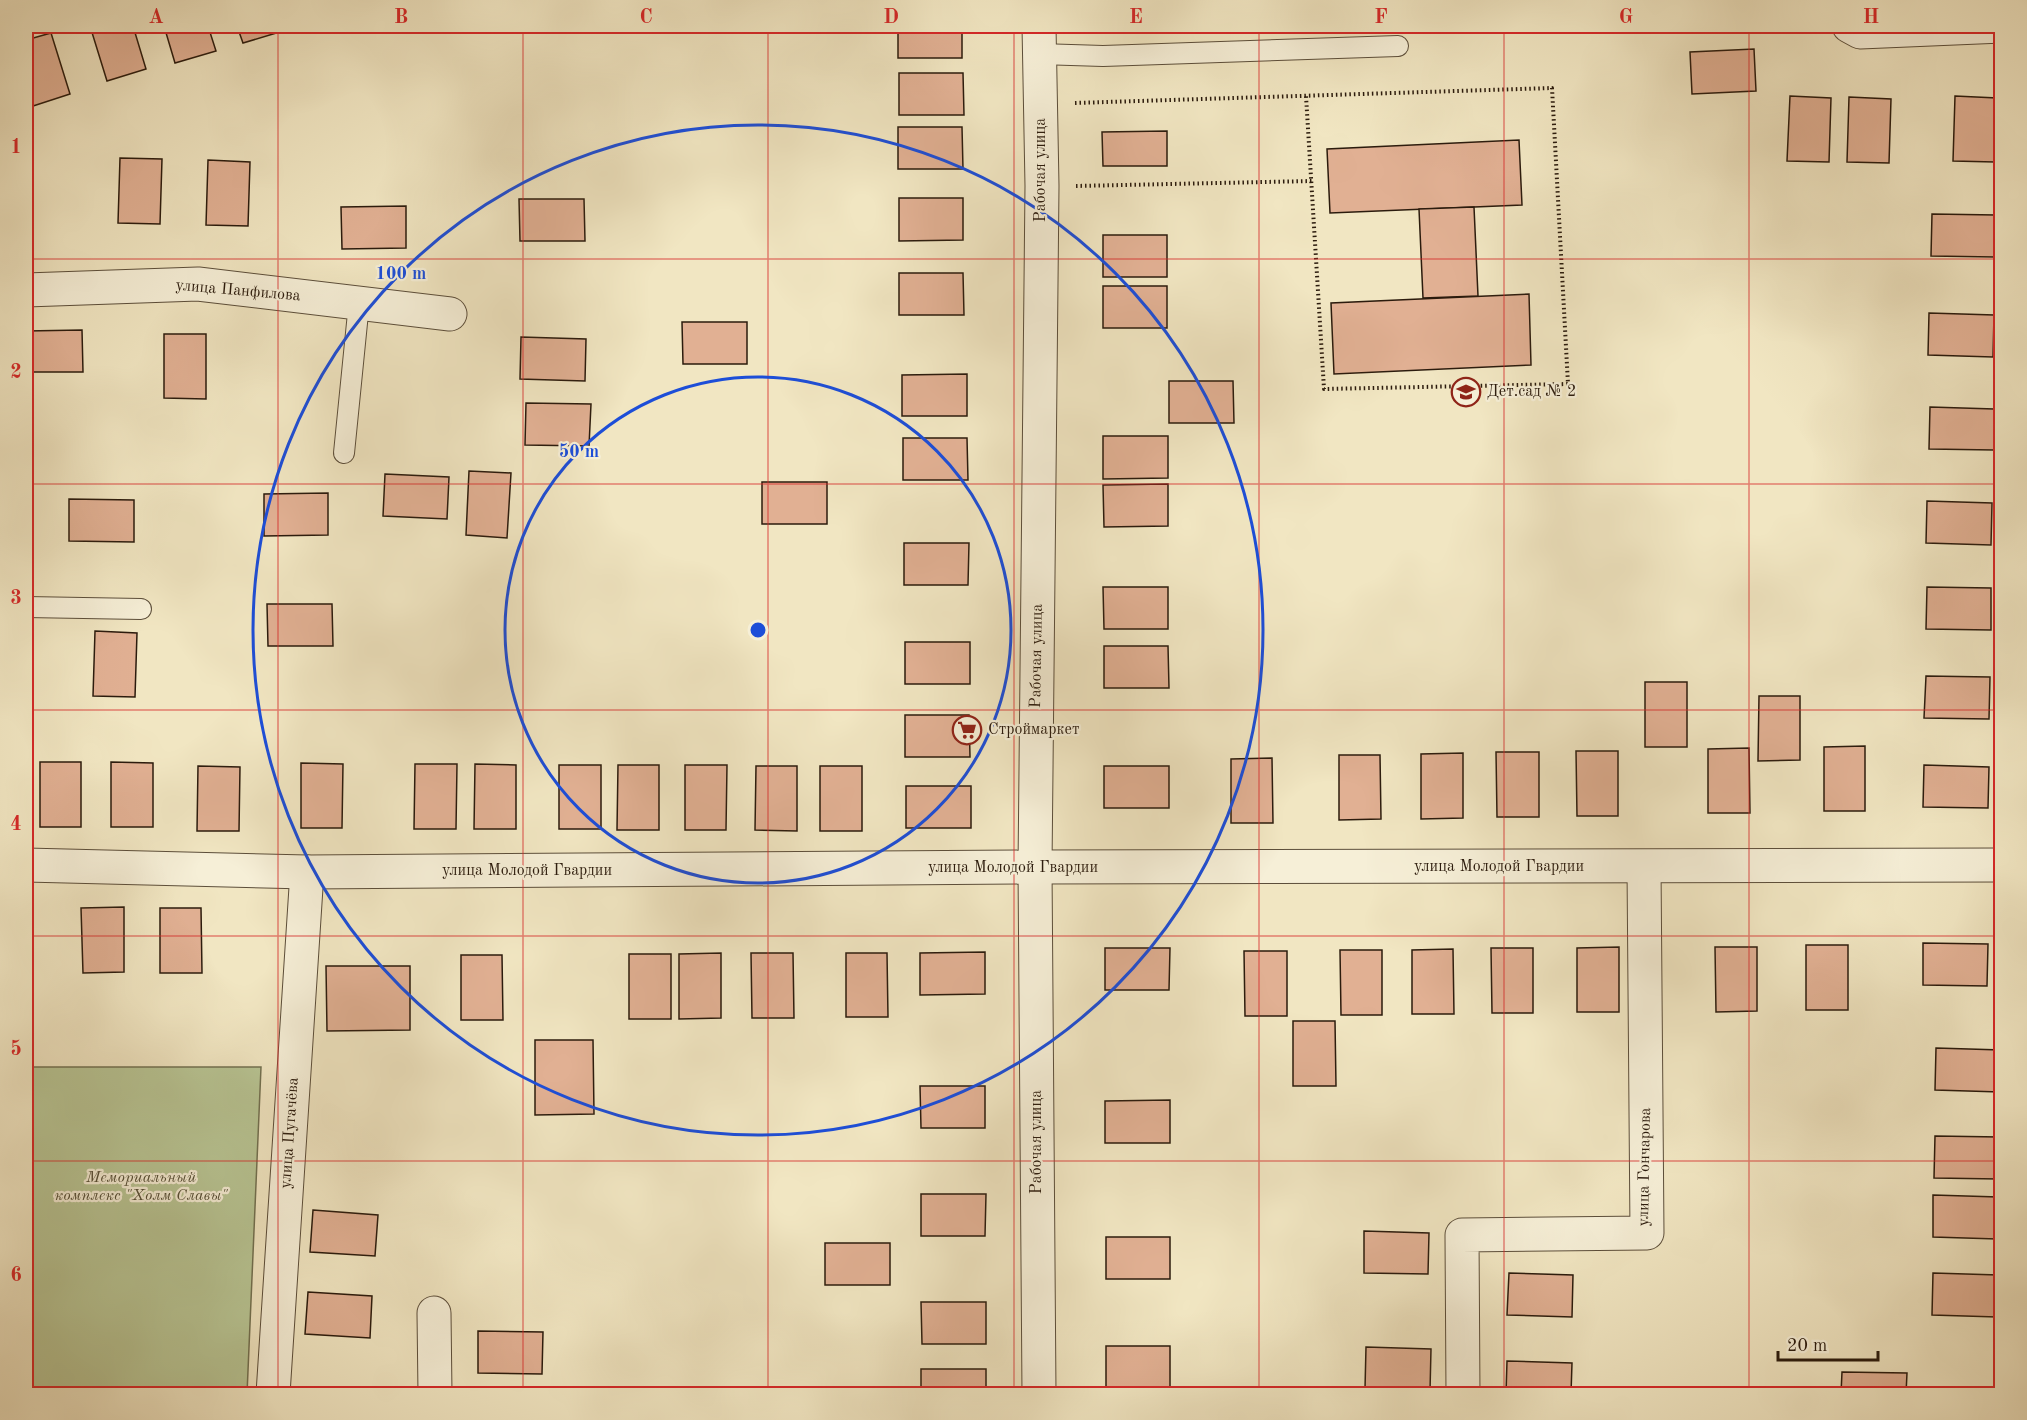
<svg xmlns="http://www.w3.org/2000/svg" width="2027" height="1420" viewBox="0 0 2027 1420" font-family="'Old Standard TT',serif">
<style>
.green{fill:#b8c594;stroke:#727050;stroke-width:1.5}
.building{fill:#e1b093;stroke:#2b1b0d;stroke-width:1.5}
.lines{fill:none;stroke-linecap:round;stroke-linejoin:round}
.lane-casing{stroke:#5c4e3a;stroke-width:22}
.street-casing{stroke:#5c4e3a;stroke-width:35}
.path{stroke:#2b1b0d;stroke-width:4;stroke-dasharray:1.5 3;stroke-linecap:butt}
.lane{stroke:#f6efd7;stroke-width:20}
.street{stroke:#f6efd7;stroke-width:33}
.grid{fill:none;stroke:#d62828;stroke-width:1.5;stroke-opacity:0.55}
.ring{fill:none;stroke:#1d4ed8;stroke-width:3}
.labels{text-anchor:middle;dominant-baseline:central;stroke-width:4.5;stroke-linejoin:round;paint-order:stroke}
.street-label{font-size:16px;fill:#2b1b0d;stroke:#f6efd7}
.poi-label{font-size:16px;fill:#2b1b0d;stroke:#f6efd7;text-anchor:start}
.park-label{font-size:16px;font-style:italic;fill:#554e36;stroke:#f6efd7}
.centre{fill:#1d4ed8;stroke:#f6efd7;stroke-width:3}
.ring-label{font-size:18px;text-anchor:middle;font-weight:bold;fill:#1d4ed8;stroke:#f6efd7;stroke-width:4.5;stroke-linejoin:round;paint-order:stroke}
.neatline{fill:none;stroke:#d62828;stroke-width:2}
.grid-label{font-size:20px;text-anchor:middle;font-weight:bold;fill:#d62828}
</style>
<rect width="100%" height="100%" fill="#f1e6c2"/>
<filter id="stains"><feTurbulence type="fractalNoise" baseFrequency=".00333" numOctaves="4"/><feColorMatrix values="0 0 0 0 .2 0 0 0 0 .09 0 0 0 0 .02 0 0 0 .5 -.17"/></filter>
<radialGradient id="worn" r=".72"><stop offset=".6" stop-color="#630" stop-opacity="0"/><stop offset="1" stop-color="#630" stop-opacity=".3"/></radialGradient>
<path class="green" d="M26 1067H261L247 1394H26Z"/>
<g class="building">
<path d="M90 26H133L146 69 107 81Z"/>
<path d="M164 26H208L216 51 175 63Z"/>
<path d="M237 26H281L283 31 243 43Z"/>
<rect x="898" y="26" width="64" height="32"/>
<path d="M51 33 70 94 30 107 26 90V40Z"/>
<path d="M1754 49 1756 91 1692 94 1690 52Z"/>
<path d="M899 73H963L964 115H899Z"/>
<path d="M1790 96 1831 98 1829 162 1787 161Z"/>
<path d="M1955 96 1997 98 1995 162 1953 161Z"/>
<path d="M1849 97 1891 99 1889 163 1847 162Z"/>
<path d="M898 127H962L963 169H898Z"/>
<path d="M1167 131V166H1103L1102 132Z"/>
<path d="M1519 140 1522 205 1330 213 1327 149Z"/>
<path d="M120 158 162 159 160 224 118 223Z"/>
<path d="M208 160 250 162 248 226 206 225Z"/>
<path d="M899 198H963V240L899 241Z"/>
<path d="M519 199H584L585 241H520Z"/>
<path d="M406 206V248L342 249 341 207Z"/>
<path d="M1474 207 1478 296 1423 298 1419 209Z"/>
<path d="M1932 214 1996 215 1995 257 1931 256Z"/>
<rect x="1103" y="235" width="64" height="42"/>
<path d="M899 273H963L964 315H899Z"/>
<rect x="1103" y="286" width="64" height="42"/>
<path d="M1529 294 1531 365 1334 374 1331 303Z"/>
<path d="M1929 313 1994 315 1993 357 1928 355Z"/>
<path d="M682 322H747V364H683Z"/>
<path d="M82 330 83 372H26V331Z"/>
<path d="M164 334H206V399L164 398Z"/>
<path d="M521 337 586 339 585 381 520 379Z"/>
<path d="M967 374V416H902V375Z"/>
<path d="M1169 381H1233L1234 423H1169Z"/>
<path d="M526 403 591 404 589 446 525 445Z"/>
<path d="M1930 407 1994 409V450L1929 449Z"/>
<path d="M1103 436H1168V478L1103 479Z"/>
<path d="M903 438H967L968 480H903Z"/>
<path d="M469 471 511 473 507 538 466 535Z"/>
<path d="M385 474 449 477 447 519 383 516Z"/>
<rect x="762" y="482" width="65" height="42"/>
<path d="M1168 484V526L1104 527 1103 485Z"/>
<path d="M328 493V535L264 536V494Z"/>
<path d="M69 499 134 500V542L69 541Z"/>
<path d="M1927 501 1992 503 1991 545 1926 543Z"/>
<path d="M904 543H969L968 585H904Z"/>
<path d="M1103 587H1168V629H1104Z"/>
<path d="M1927 587 1991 588V630L1926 629Z"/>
<path d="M267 604H332L333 646H268Z"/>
<path d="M95 631 137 633 135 697 93 696Z"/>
<rect x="905" y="642" width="65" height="42"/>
<path d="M1104 646H1168L1169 688H1104Z"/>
<path d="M1926 676 1990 677 1989 719 1924 718Z"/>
<rect x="1645" y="682" width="42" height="65"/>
<path d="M1759 696H1800V760L1758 761Z"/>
<path d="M905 715H969L970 757H905Z"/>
<path d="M1865 746V811H1824V747Z"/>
<path d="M1749 748 1750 813H1708V749Z"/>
<path d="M1576 751H1618V816H1577Z"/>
<path d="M1496 752H1539V817H1497Z"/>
<path d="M1463 753V818L1421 819V754Z"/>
<path d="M1339 755H1380L1381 819 1339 820Z"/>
<path d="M1272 758 1273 823H1231V759Z"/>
<rect x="40" y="762" width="41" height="65"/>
<path d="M111 762 153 763V827H111Z"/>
<path d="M301 763 343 764 342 828H301Z"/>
<path d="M415 764H457L456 829H414Z"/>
<path d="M475 764 516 765V829H474Z"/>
<rect x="559" y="765" width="42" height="64"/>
<path d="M618 765H659V830H617Z"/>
<path d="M685 765H727L726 830H685Z"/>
<path d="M1924 765 1989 767 1988 808 1923 807Z"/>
<path d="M198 766 240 767 239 831H197Z"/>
<path d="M756 766H797V831L755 830Z"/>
<rect x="820" y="766" width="42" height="65"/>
<rect x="1104" y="766" width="65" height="42"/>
<rect x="906" y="786" width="65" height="42"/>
<path d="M124 907V972L83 973 81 908Z"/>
<path d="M160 908H201L202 973H160Z"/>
<path d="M26 912H32L30 1012H26Z"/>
<path d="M1923 943 1988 944 1987 986 1923 985Z"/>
<rect x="1806" y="945" width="42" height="65"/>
<path d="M1619 947V1012H1577V948Z"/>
<path d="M1715 947H1757V1011L1716 1012Z"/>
<path d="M1105 948H1170L1169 990H1105Z"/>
<path d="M1491 948H1533V1013H1492Z"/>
<path d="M1453 949 1454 1014H1412V950Z"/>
<path d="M1340 950H1382V1015H1341Z"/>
<path d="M1244 951H1287V1016H1245Z"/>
<path d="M985 952V994L920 995V953Z"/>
<path d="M721 953V1018L679 1019V954Z"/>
<path d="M751 953H793L794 1018H752Z"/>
<path d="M846 953H887L888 1017H846Z"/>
<rect x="629" y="954" width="42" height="65"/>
<path d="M461 955H502L503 1020H461Z"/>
<path d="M326 966H410V1030L327 1031Z"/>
<path d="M1293 1021H1335L1336 1086H1293Z"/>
<path d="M535 1040H593L594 1114 535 1115Z"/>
<path d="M1936 1048 2001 1050 2000 1092 1935 1090Z"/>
<path d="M920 1086H985V1128H921Z"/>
<path d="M1170 1100V1143H1105V1101Z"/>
<path d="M1935 1136 2000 1137 1999 1179 1934 1178Z"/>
<path d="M921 1194H986L985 1236H921Z"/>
<path d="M1933 1195 1998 1197 1997 1239 1933 1237Z"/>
<path d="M313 1210 378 1215 375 1256 310 1252Z"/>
<path d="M1364 1231 1429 1233 1428 1274 1364 1273Z"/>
<rect x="1106" y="1237" width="64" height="42"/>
<rect x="825" y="1243" width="65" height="42"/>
<path d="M1509 1273 1573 1275 1572 1317 1507 1315Z"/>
<path d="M1933 1273 1998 1275 1997 1317 1932 1315Z"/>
<path d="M308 1292 372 1296 370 1338 305 1334Z"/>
<path d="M921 1302H986V1344H922Z"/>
<path d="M478 1331 543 1332 542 1374 478 1373Z"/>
<rect x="1106" y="1346" width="64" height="42"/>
<path d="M1366 1347 1431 1349 1430 1391 1365 1389Z"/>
<path d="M1507 1361 1572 1363 1571 1394H1506Z"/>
<rect x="921" y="1369" width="65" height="25"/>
<path d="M1842 1372 1907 1373 1906 1394H1841Z"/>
</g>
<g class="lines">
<g class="lane-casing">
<g id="lane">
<path d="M1039 54 1103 56 1398 46"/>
<path d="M344 453 359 303"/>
<path d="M26 607 141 609"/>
</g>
</g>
<g class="street-casing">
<g id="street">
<path d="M1039 26 1042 186 1035 867 1039 1394"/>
<path d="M1849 26 1860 32 2002 26"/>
<path d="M26 290 198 284 450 314"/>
<path d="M26 865 307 872 1035 867 2002 865"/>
<path d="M434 1313 435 1394"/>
<path d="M273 1394 307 872"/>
<path d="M1463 1394 1462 1235 1647 1233 1644 867"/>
</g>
</g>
<g class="path">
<path d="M1075 103 1552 88 1568 384 1324 389 1306 96"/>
<path d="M1076 186 1312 181"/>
</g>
<use href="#lane" class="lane"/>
<use href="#street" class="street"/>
</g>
<path class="grid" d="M278 26V1394M523 26V1394M768 26V1394M1014 26V1394M1259 26V1394M1504 26V1394M1749 26V1394M26 259H2002M26 484H2002M26 710H2002M26 936H2002M26 1161H2002"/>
<g class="ring">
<circle cx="758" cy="630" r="253"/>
<circle cx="758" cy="630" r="505"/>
</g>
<defs>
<g id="school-ring" transform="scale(1.5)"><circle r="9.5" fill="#f6efd7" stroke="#8f2418" stroke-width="1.5"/><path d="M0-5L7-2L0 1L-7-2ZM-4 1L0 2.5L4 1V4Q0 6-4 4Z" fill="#8f2418"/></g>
<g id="supermarket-ring" transform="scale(1.5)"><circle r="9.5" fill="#f6efd7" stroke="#8f2418" stroke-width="1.5"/><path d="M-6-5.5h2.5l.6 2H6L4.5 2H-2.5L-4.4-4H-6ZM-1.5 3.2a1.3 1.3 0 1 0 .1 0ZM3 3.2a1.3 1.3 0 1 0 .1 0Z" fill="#8f2418"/></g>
</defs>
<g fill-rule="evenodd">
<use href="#school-ring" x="1466" y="392"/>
<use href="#supermarket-ring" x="967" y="730"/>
</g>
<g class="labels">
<g class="street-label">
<text transform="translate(1041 170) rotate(-90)">Рабочая улица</text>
<text transform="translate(238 291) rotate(5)">улица Панфилова</text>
<text transform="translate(1037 656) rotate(-89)">Рабочая улица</text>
<text x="1499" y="867">улица Молодой Гвардии</text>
<text x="1013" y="868">улица Молодой Гвардии</text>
<text x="527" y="871">улица Молодой Гвардии</text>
<text transform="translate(290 1133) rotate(-86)">улица Пугачёва</text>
<text transform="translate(1037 1142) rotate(-90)">Рабочая улица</text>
<text transform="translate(1645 1167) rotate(-89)">улица Гончарова</text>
</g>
<g class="poi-label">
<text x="1487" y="392">Дет.сад № 2</text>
<text x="988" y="730">Строймаркет</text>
</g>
<g class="park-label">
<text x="141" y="1178">Мемориальный<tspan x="141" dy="18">комплекс "Холм Славы"</tspan></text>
</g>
</g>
<circle cx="758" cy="630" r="9" class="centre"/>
<g class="ring-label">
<text x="401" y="279">100 m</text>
<text x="579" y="457">50 m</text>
</g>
<rect width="2027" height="1420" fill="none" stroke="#f1e6c2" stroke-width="66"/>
<path d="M1778 1351v9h100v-9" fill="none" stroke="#2b1b0d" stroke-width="3"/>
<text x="1787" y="1351" font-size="18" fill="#2b1b0d" stroke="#f6efd7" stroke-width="4.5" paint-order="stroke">20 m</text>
<rect x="33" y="33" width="1961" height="1354" class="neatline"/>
<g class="grid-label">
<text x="156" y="23">A</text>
<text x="401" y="23">B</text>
<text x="646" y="23">C</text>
<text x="891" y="23">D</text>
<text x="1136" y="23">E</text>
<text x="1381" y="23">F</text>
<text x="1626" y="23">G</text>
<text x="1871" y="23">H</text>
<text x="16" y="153">1</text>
<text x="16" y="378">2</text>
<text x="16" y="604">3</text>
<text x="16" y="830">4</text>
<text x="16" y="1055">5</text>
<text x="16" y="1281">6</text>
</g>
<rect width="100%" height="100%" filter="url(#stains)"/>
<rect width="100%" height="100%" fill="url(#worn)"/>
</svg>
